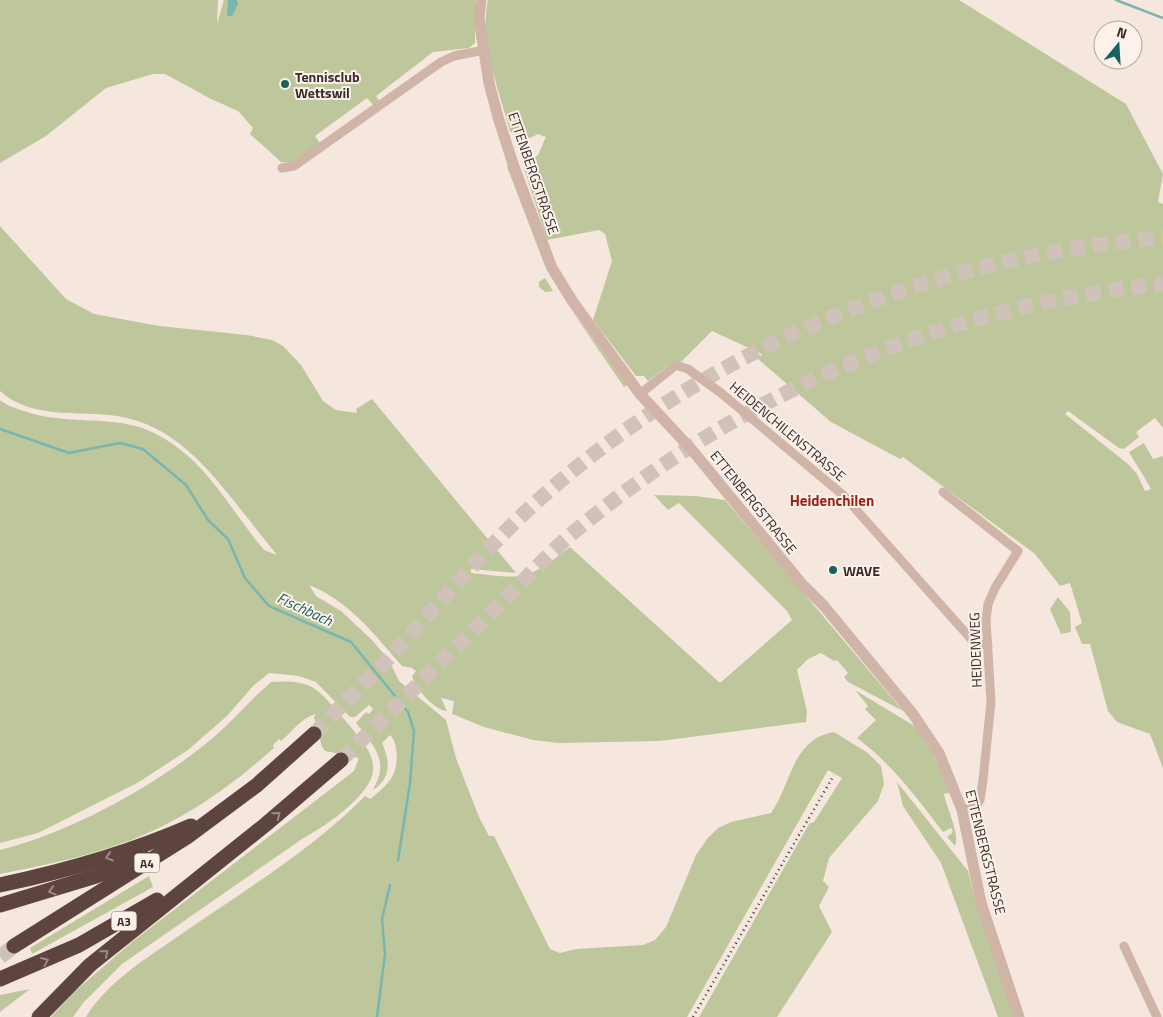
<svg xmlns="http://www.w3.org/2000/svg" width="1163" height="1017" viewBox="0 0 1163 1017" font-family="'Titillium Web',sans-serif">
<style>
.green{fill:#bec79b}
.water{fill:#79b6b0}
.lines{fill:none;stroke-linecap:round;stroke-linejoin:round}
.stream{stroke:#79b6b0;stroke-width:2.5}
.motorway-tunnel{stroke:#d0c2b9;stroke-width:15;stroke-dasharray:15 8;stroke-linecap:butt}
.minor{stroke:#cfb4a7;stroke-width:9}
.tertiary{stroke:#cfb4a7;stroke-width:11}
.motorway{stroke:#5d443f;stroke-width:15}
.rail{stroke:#3b2c29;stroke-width:2.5;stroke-dasharray:1 4;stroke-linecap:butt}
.oneway{stroke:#9d8a84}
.poi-dot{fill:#18625d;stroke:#fcf2eb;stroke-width:2}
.labels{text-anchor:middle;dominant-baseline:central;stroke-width:4;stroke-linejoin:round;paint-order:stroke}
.shield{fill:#fcf2eb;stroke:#756763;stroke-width:1}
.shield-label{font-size:12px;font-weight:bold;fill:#3b2c29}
.poi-label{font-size:14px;font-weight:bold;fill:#3b2c29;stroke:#fcf2eb;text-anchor:start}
.street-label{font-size:14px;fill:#3b2c29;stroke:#fcf2eb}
.neighbourhood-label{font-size:15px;font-weight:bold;fill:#952417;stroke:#fcf2eb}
.water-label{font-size:15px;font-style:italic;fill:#18625d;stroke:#fcf2eb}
</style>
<rect width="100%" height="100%" fill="#f5e7dd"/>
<g class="green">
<path d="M0 0H218L217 24 224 0H475V43L469 48 433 52 376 96 380 102 374 106 367 98 315 136 321 145 295 163 281 162 250 134 253 128 238 111 211 99 165 74H153L106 88 46 136 0 163Z"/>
<path d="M488 0H959L1126 104 1163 174 1158 202 1163 204V428L1155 418 1136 432 1139 437 1124 449 1119 448 1068 411 1065 414 1128 464 1137 474 1145 491 1151 489C1148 482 1130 455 1129 452L1144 443 1153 459 1163 456V768L1150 734 1117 722 1108 711 1090 644H1082L1075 627 1082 623 1070 583 1060 586 1035 554 903 457 900 459 831 422 758 359 762 354 712 331 682 361 670 364 648 381 644 376H636L593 320 612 261 605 234 599 230 547 240 524 168 538 155 546 137 538 134C525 141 520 140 510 131 499 90 479 42 488 0Z"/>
<path d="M510 166 545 263V266L507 167Z"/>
<path d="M0 226 66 299 94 314 159 326 247 335 272 340 283 346 301 365 323 401 336 410 357 413 356 409 372 399 516 573 471 569V573C525 579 526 581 570 547L720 683 792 620 787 611 679 503 668 510 654 495 696 496 725 500 903 711 848 682 844 677 848 673 837 660 834 661 821 653 808 659 797 670 807 711 806 722 660 741 559 743 533 740 484 727 452 714 454 701 441 698 447 711C435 711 415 688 412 676L416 671 412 668 402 666C375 635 348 600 309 585L316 596 341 611 372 640 389 660 399 681 446 720 456 758 479 817 489 836H494L550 949 560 953 576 949 643 945 655 940 666 927 696 855 707 839 718 828 731 822 771 813C791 785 792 739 834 732L868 753 881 766 884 784 878 801 829 858 823 881 829 887 819 906 832 932 777 1017H699L809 824 814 822 842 778 828 770 687 1017H86C107 982 147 958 180 935 243 891 311 851 365 796L370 799C388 785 400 774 396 749 395 743 394 739 390 735L382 743C390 761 392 777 373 790 374 786 378 781 379 776 385 755 368 738 356 723L366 712 369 714 373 709 369 705 355 717H350L316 682 299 676 269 673 253 686 227 716 188 750 139 782 38 833 0 843V400C7 406 15 408 24 411 65 426 116 414 152 432 206 458 227 506 264 550L277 555C267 542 256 529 246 516 211 472 176 425 117 416 77 410 32 420 0 391Z"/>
<path d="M545 278 553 291 545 292 539 287V282Z"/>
<path d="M572 311 627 385 624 387Z"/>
<path d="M1058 597 1070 612 1071 632 1061 634 1050 609Z"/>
<path d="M271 682C285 681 300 681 312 687 324 693 360 737 368 750 372 757 375 767 372 776 364 800 324 827 302 839L122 964 83 1003 73 1017H51L74 992 132 942 354 771 359 758 325 751 322 747 314 717 316 714C302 717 292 732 281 741L279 739 273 745 274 748C237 781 194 813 148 833 101 854 50 864 0 874V850C72 832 157 785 214 737 234 720 251 699 271 682Z"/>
<path d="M855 690 916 727 932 751 949 789V793L944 794C947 810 960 833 955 846L947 837 953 832 951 828 943 832C917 798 892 764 857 738L876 720 865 709 868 706Z"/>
<path d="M897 782 968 871 974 896 1014 1017H998L941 863 903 806Z"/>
<path d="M149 876 153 887 32 954 30 948Z"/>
<path d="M30 989 0 1012V995Z"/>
</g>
<path class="water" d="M228 0H237L238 4 232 16H227Z"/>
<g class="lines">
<g class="stream">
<path d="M1116 0 1163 18"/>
<path d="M0 429 69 453 120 443 143 449 186 485 208 520 228 539 245 578 269 606 351 642 408 712 414 731 410 783 398 860"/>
<path d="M377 1017 385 954 382 919 390 885"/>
</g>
<g class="motorway-tunnel">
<path d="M314 734C336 711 359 688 382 665 432 612 478 556 532 506 703 349 933 255 1163 238"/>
<path d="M341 760C391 711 441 662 491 613 517 588 541 561 568 537 706 420 870 339 1047 302 1085 295 1124 287 1163 284"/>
<path d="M0 957 14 946"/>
</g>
<g class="minor">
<path d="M282 168 294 166 441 62 454 56 484 50"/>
<path d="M640 394 676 365 688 369 721 393 843 495 972 640 981 644 988 645"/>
<path d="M943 492 1018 551 995 588 988 604 986 620 991 702 983 780 980 800 975 806 962 810"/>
<path d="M1124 946 1157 1017"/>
</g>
<path class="tertiary" d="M481 0 479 16 481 32 489 83 498 117 513 164 552 268 573 302 640 394 692 450 802 584 824 606 913 714 939 753 962 810 981 903 1019 1017"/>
<g class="motorway">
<path d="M0 885C66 871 129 853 191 826"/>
<path d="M0 905 96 876 143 857"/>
<path d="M14 946 187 837 257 785 314 734"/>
<path d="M0 979 79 945 157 900"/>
<path d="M39 1017 90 965 265 825 341 760"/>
</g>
<path class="rail" d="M693 1017 834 775"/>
</g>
<defs><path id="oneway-chevron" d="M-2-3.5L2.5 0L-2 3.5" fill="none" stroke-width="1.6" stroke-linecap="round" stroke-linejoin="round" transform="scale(1.25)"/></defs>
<g class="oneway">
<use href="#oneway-chevron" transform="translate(277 815) rotate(-39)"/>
<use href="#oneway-chevron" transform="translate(109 857) rotate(163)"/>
<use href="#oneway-chevron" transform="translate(52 891) rotate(163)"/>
<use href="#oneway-chevron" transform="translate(105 953) rotate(-40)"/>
<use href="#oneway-chevron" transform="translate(45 961) rotate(-23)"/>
</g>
<g class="poi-dot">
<circle cx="285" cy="84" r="5"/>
<circle cx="833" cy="570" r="5"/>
</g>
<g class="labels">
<g class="shield">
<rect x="134.5" y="853.5" width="25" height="19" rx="4"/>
<rect x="111.5" y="911.5" width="25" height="19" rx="4"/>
</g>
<g class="shield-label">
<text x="147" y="863">A4</text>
<text x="124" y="921">A3</text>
</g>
<g class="poi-label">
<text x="295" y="76">Tennisclub<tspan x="295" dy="16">Wettswil</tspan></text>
<text x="843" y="570">WAVE</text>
</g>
<g class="street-label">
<text transform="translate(534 173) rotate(71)">ETTENBERGSTRASSE</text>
<text transform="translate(788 431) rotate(40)">HEIDENCHILENSTRASSE</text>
<text transform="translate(754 502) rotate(51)">ETTENBERGSTRASSE</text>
<text transform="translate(975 650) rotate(-92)">HEIDENWEG</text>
<text transform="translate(986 852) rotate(76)">ETTENBERGSTRASSE</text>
</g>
<g class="neighbourhood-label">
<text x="832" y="500">Heidenchilen</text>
</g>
<g class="water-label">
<text transform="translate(305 609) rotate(25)">Fischbach</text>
</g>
</g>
<g transform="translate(1118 45) rotate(18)"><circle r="24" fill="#fcf2eb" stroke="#afa39d"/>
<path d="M0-4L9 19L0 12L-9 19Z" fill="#18625d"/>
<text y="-8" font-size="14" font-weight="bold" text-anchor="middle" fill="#3b2c29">N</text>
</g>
</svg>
